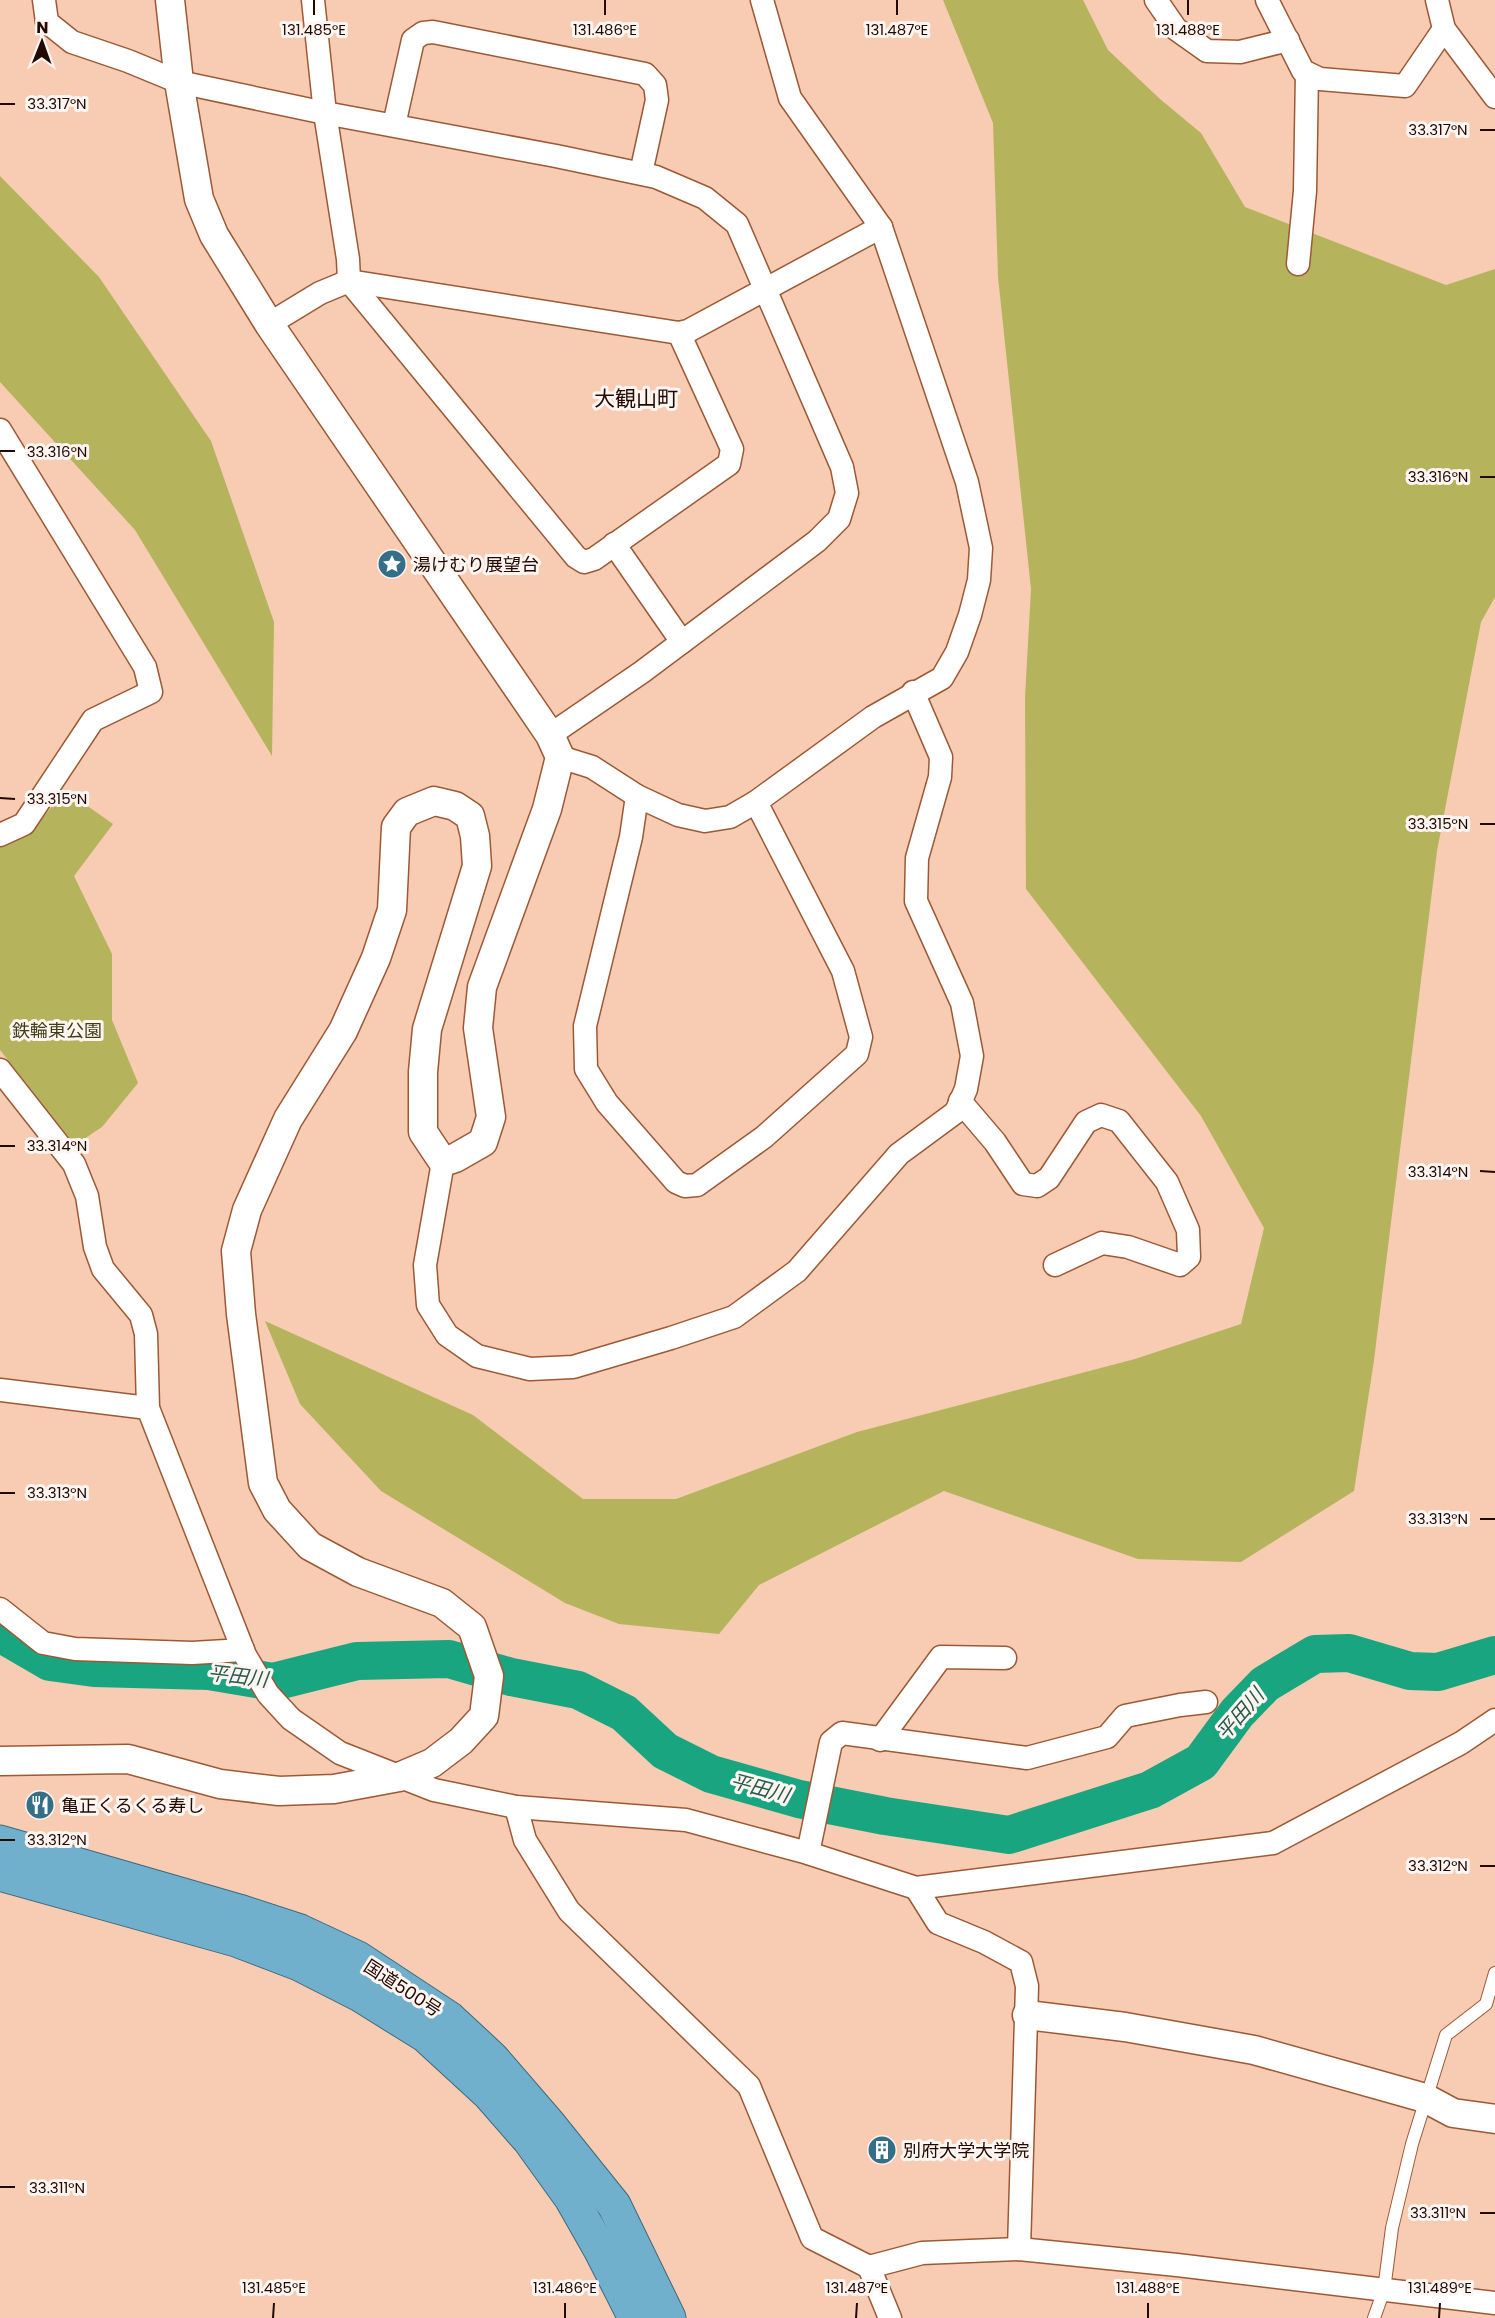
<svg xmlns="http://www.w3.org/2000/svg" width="1495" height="2318" viewBox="0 0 1495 2318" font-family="Poppins,'Noto Sans JP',sans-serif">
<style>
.green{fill:#b5b45c}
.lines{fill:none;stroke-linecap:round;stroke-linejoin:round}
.river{stroke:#18a57f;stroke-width:38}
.service-casing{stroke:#9c5935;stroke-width:14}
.minor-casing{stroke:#9c5935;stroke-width:25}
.tertiary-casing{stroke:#9c5935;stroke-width:31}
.trunk-casing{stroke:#3e697c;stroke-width:35}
.service{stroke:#fff;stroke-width:12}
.minor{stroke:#fff;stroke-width:22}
.tertiary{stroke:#fff;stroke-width:28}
.trunk{stroke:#70b0cc;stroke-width:33}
.ticks{fill:none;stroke:#230900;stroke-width:2}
.labels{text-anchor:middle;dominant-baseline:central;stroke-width:6;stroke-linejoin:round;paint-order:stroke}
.poi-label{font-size:18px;fill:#230900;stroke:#fdf5f1;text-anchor:start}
.park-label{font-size:18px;fill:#3f3f14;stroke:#fdf5f1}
.street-label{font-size:18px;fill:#230900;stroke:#fdf5f1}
.water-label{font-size:20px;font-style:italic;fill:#295b4a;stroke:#fdf5f1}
.quarter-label{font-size:21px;fill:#230900;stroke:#fdf5f1}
.ticks-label{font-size:15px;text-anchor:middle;fill:#230900;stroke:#fdf5f1;stroke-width:6;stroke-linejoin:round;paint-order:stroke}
</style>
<rect width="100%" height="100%" fill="#f8cbb3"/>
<g class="green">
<path d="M943 0H1083L1108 50 1160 99 1201 133 1245 207 1446 285 1495 269V597L1481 622 1437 851 1374 1360 1354 1491 1241 1562 1138 1559 944 1491 759 1585 719 1634 619 1624 565 1603 381 1491 300 1404 265 1321 473 1415 583 1499H676L857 1432 1135 1359 1241 1324 1264 1228 1201 1116 1026 889 1025 697 1031 589 998 277 993 123Z"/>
<path d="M0 176 99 277 211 441 274 622 272 756 135 530 0 382Z"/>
<path d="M65 790 113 824 74 876 112 954V1020L138 1083 102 1127 75 1145 0 1050V841L37 825Z"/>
</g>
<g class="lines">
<path class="river" d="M0 1633 50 1662 94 1668 209 1671 273 1682 357 1661 449 1659 511 1677 578 1690 624 1713 665 1751 711 1774 799 1799 885 1816 1009 1835 1150 1790 1201 1762 1237 1713 1265 1684 1315 1654 1349 1653 1410 1671 1438 1672 1495 1655"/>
<g class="service-casing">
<path id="service" d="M1374 2318 1384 2290 1392 2228 1412 2144 1446 2035 1486 2004 1495 1973"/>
</g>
<g class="minor-casing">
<g id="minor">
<path d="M44 0 47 22 72 42 128 61 179 82 325 113 556 156 656 177 705 198 737 224 842 467 847 493 839 519 817 541 642 672 550 735"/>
<path d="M313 0 325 113 348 259 349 281 576 557 584 562 594 559 729 464 732 449 679 333"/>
<path d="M1156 0 1176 29 1207 51 1240 52 1288 40"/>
<path d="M1267 0 1303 71 1320 79 1405 86 1444 29"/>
<path d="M1437 0 1444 29 1495 97"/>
<path d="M394 125 413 40 423 33 433 32 645 74 655 85 657 100 641 173"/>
<path d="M1298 264 1305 191 1307 73"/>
<path d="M269 324 320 293 349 281 679 333 688 331 881 227"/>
<path d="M0 430 145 667 151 692 93 720 24 824 0 835"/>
<path d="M614 544 682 642"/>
<path d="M560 757 592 767 637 796 678 815 705 821 730 817 756 802 873 717 942 678 957 652 970 615 979 580 981 548 967 482 881 227 790 98 762 0"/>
<path d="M637 796 631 837 585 1026 586 1069 607 1103 676 1182 685 1186 697 1185 764 1137 857 1054 861 1037 843 971 756 802"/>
<path d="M0 1070 74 1164 87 1196 95 1247 103 1269 141 1315 146 1334 148 1408 245 1655 268 1694 291 1719 340 1753 434 1790 516 1807 686 1820 808 1853 916 1888 1273 1843 1461 1743 1495 1720"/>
<path d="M960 1101 995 1142 1023 1184 1037 1186 1049 1178 1086 1122 1101 1115 1119 1121 1167 1182 1188 1230 1189 1257 1180 1265 1128 1247 1102 1243 1055 1265"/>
<path d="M443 1162 425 1265 428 1305 447 1335 477 1356 530 1369 573 1367 671 1338 734 1317 797 1271 899 1154 956 1112 966 1089 972 1056 962 1003 916 901 917 858 940 777 941 757 913 692"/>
<path d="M0 1390 148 1408"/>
<path d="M0 1609 43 1643 75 1649 192 1653 243 1650"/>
<path d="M880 1740 941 1657 1005 1658"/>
<path d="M516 1807 525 1840 569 1911 749 2086 812 2238 869 2267 890 2318"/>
<path d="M808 1853 831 1742 842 1733 1027 1758 1107 1737 1125 1716 1180 1705 1206 1702"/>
<path d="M916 1888 938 1923 984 1942 1021 1962 1027 1986 1019 2249"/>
<path d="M869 2267 922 2253 1019 2249 1177 2265 1495 2303"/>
</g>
</g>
<g class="tertiary-casing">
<g id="tertiary">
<path d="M0 1761 128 1759 220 1784 279 1791 334 1789 399 1777 432 1763 461 1741 484 1716 489 1676 472 1627 442 1603 358 1572 310 1546 277 1510 263 1483 241 1314 236 1251 247 1210 288 1119 343 1031 376 958 392 910 396 827 407 812 434 801 455 806 470 816 475 836 477 866 427 1029 423 1072V1132L443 1162 455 1158 483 1142 491 1117 478 1028 482 987 547 809 560 757 550 735 269 324 214 235 199 199 179 82 170 0"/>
<path d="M1027 2015 1125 2027 1254 2050 1425 2098 1453 2113 1495 2119"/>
</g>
</g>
<g class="trunk-casing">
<g id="trunk">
<path d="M0 1842 239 1911 300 1931 358 1958 449 2018 492 2058 549 2124 614 2205 669 2318"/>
<path d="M0 1874 236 1940 299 1964 360 1995 426 2036 488 2093 530 2141 571 2198 600 2249 635 2318"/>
</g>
</g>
<use href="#service" class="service"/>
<use href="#minor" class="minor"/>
<use href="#tertiary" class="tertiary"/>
<use href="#trunk" class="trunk"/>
</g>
<path class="ticks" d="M314 15V0M605 15V0M897 15V0M1188 15V0M0 104H15M1480 130H1495M0 451H15M1480 477H1495M0 798 15 799M1480 824H1495M0 1146H15M1480 1171 1495 1172M0 1493H15M1480 1519H1495M0 1840H15M1480 1866H1495M0 2187H15M1480 2213H1495M273 2318 274 2303M565 2318V2303M856 2318 857 2303M1148 2318V2303M1439 2318 1440 2303"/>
<defs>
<g id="sight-disc" transform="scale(1.5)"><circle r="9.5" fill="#356f87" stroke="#fdf5f1"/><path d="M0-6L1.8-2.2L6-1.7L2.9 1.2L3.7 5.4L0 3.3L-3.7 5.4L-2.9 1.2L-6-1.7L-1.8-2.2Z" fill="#fff"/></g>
<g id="restaurant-disc" transform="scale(1.5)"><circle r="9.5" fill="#356f87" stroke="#fdf5f1"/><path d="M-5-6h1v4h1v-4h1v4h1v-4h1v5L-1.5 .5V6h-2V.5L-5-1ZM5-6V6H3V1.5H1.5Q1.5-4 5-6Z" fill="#fff"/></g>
<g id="building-disc" transform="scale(1.5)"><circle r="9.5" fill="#356f87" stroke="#fdf5f1"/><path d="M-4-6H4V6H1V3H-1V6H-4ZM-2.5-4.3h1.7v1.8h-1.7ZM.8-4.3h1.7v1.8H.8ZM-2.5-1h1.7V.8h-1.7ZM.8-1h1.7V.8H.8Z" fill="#fff"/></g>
</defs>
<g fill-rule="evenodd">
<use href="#sight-disc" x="392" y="564"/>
<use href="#restaurant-disc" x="40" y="1805"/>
<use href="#building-disc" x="882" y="2150"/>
</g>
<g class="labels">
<g class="poi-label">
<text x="413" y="564">湯けむり展望台</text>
<text x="61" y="1805">亀正くるくる寿し</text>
<text x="903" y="2150">別府大学大学院</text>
</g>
<g class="park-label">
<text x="57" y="1030">鉄輪東公園</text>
</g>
<g class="street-label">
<text transform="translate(403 1988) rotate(33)">国道500号</text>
</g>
<g class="water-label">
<text transform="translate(238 1676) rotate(7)">平田川</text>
<text transform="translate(1240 1714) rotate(-49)">平田川</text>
<text transform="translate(760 1788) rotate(15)">平田川</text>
</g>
<g class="quarter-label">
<text x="636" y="398">大観山町</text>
</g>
</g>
<g class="ticks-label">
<text x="314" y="35">131.485°E</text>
<text x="605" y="35">131.486°E</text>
<text x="897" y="35">131.487°E</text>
<text x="1188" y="35">131.488°E</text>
<text x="57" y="109">33.317°N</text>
<text x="1438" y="135">33.317°N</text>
<text x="57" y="457">33.316°N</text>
<text x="1438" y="482">33.316°N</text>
<text x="57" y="804">33.315°N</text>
<text x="1438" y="829">33.315°N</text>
<text x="57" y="1151">33.314°N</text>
<text x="1438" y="1177">33.314°N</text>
<text x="57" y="1498">33.313°N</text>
<text x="1438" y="1524">33.313°N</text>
<text x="57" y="1845">33.312°N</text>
<text x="1438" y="1871">33.312°N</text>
<text x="57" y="2193">33.311°N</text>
<text x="1438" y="2218">33.311°N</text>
<text x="274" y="2293">131.485°E</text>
<text x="565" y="2293">131.486°E</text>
<text x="857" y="2293">131.487°E</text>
<text x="1148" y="2293">131.488°E</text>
<text x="1440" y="2293">131.489°E</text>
</g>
<g transform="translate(42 42) rotate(1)" stroke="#fdf5f1" stroke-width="4.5" paint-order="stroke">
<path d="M0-4.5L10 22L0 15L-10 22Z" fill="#230900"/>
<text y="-9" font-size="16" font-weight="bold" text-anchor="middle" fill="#230900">N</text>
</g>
</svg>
